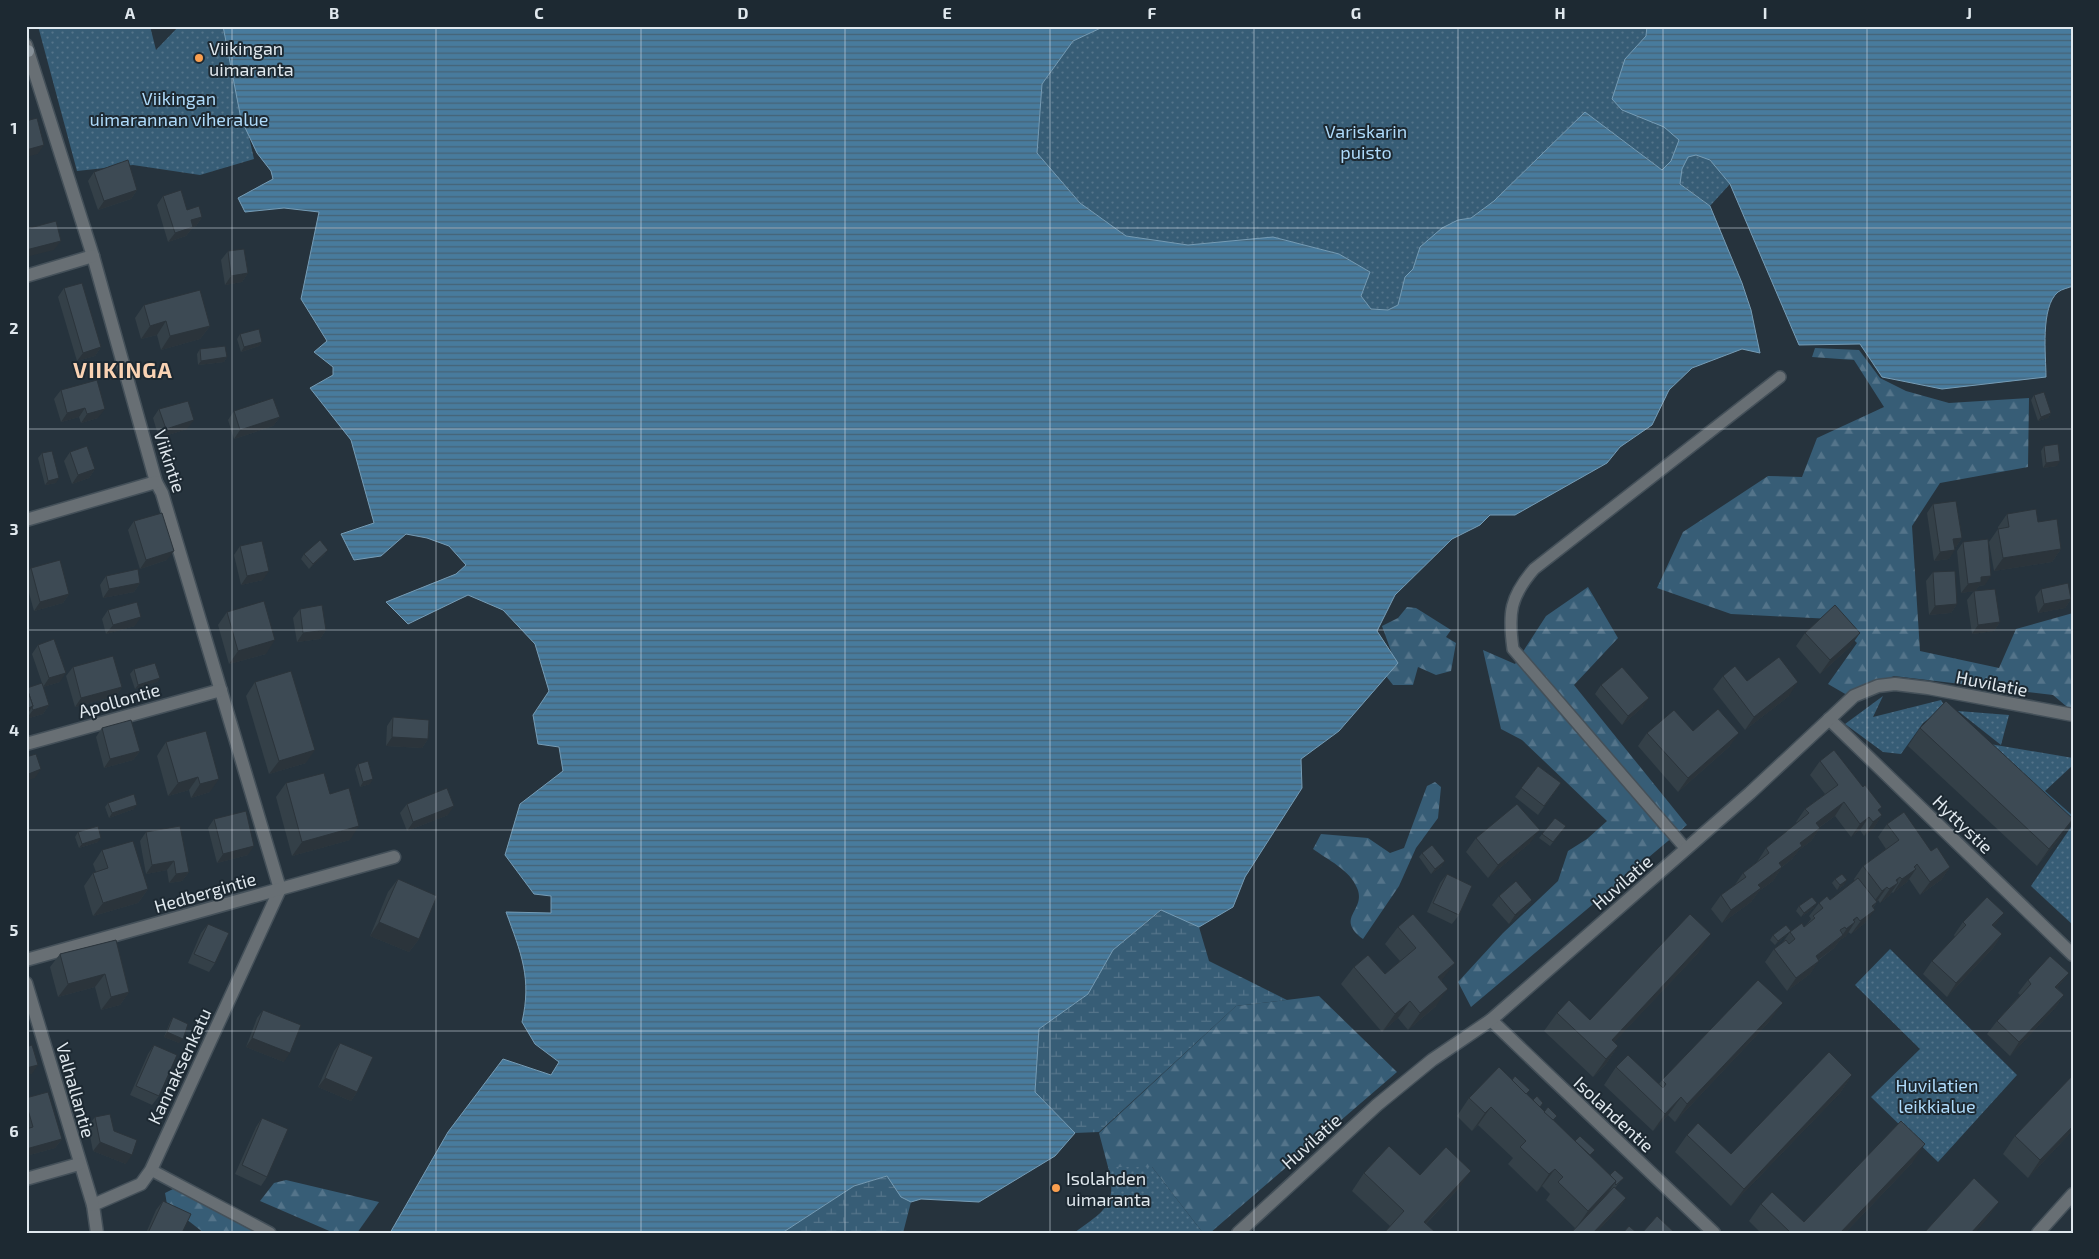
<svg xmlns="http://www.w3.org/2000/svg" width="2099" height="1259" viewBox="0 0 2099 1259" font-family="'Exo 2',sans-serif">
<style>
.forest{fill:url(#forest-firs)}
.wetland{fill:url(#wetland-marsh)}
.park{fill:url(#park-dots)}
.water{fill:url(#water-rules);stroke:#769cb5}
.lines{fill:none;stroke-linecap:round;stroke-linejoin:round}
.lane-casing{stroke:#445059;stroke-width:14}
.street-casing{stroke:#445059;stroke-width:15}
.secondary-casing{stroke:#445059;stroke-width:15}
.lane{stroke:#686f74;stroke-width:11}
.street{stroke:#686f74;stroke-width:12}
.secondary{stroke:#879199;stroke-width:12}
.wall{fill:#344048}
.shaded-wall{fill:#2b343b}
.building{fill:#3d4a54;stroke:#2b343b}
.grid{fill:none;stroke:#e0e8ee;stroke-width:1;stroke-opacity:0.55}
.poi-dot{fill:#fa9f4f;stroke:#1d2932;stroke-width:2}
.labels{text-anchor:middle;dominant-baseline:central;stroke-width:4;stroke-linejoin:round;paint-order:stroke}
.poi-label{font-size:18px;fill:#e0e8ee;stroke:#1d2932;text-anchor:start}
.park-label{font-size:18px;fill:#afdbfb;stroke:#1d2932}
.street-label{font-size:18px;fill:#e0e8ee;stroke:#1d2932}
.district-label{font-size:22px;font-weight:bold;letter-spacing:1px;fill:#f9d2b3;stroke:#1d2932}
.neatline{fill:none;stroke:#e0e8ee;stroke-width:2}
.grid-label{font-size:16px;text-anchor:middle;font-weight:bold;fill:#e0e8ee}
</style>
<defs>
<pattern id="forest-firs" width="22" height="20" patternUnits="userSpaceOnUse" patternTransform="scale(1.25)"><rect width="22" height="20" fill="#375d76"/><path d="M5 1l3.5 6h-7zM16 11l3.5 6h-7z" fill="#54748a"/></pattern>
<pattern id="wetland-marsh" width="20" height="14" patternUnits="userSpaceOnUse" patternTransform="scale(1.25)"><rect width="20" height="14" fill="#375d76"/><path d="M1 5h8M5 5V1M11 12h8M15 12V8" fill="none" stroke="#54748a"/></pattern>
<pattern id="park-dots" width="8" height="8" patternUnits="userSpaceOnUse" patternTransform="scale(1.25)"><rect width="8" height="8" fill="#375d76"/><path d="M2 2h.1M6 6h.1" fill="none" stroke="#54748a" stroke-width="1.8" stroke-linecap="round"/></pattern>
<pattern id="water-rules" width="6" height="5" patternUnits="userSpaceOnUse" patternTransform="scale(1.25)"><rect width="6" height="5" fill="#487b9d"/><path d="M0 2.5h6" fill="none" stroke="#466376"/></pattern>
</defs>
<rect width="100%" height="100%" fill="#26333d"/>
<g class="forest">
<path d="M1815 348 1859 350 1880 378 1906 391 1949 403 2029 398 2028 467 1940 483 1912 526 1920 651 1999 668 2016 629 2073 613V712L2053 695 1894 676 1847 695 1828 684 1857 643 1832 619 1731 614 1657 588 1683 532 1768 476 1802 477 1817 438 1884 407 1854 360 1812 357Z"/>
<path d="M1588 587 1618 638 1574 685 1687 825 1471 1007 1458 982 1503 933 1558 881 1568 851 1587 839 1607 821 1522 740 1501 729 1483 650 1515 664 1546 616Z"/>
<path d="M1407 607 1416 608 1451 630 1446 637 1456 643 1451 671 1436 675 1418 667 1413 685H1393L1386 676 1396 665 1382 626 1398 618Z"/>
<path d="M1435 782 1441 787 1438 818 1416 848 1399 886 1363 939C1334 917 1367 911 1357 888 1350 870 1328 860 1313 849L1321 834 1368 838 1390 853 1404 848 1427 786Z"/>
<path d="M1319 996 1397 1072 1210 1233H1203L1152 1167H1108L1099 1133 1236 1006Z"/>
<path d="M286 1180 379 1202 357 1233H334L260 1201 274 1183Z"/>
<path d="M175 1188 256 1233H204L167 1204 165 1193Z"/>
</g>
<g class="wetland">
<path d="M1162 910 1199 927 1209 961 1287 1000 1236 1006 1099 1132 1075 1133 1035 1092 1039 1029 1088 994 1113 950Z"/>
<path d="M888 1176 901 1197 911 1202 903 1233H782L854 1186Z"/>
</g>
<g class="park">
<path d="M38 26H150L156 50 179 26H224L254 159 200 175 133 165 77 171Z"/>
<path d="M1105 26H1647L1646 36 1625 59 1664 127 1710 160 1730 184 1710 206 1585 112 1494 201 1471 218 1458 220 1420 247 1413 269 1405 277 1398 305 1388 310 1371 309 1361 296 1370 272 1339 254 1273 237 1188 245 1126 236 1080 203 1037 153 1042 84 1073 41Z"/>
<path d="M1883 696 1873 717 1941 700 1945 707 1923 723 1901 754 1883 752 1845 724Z"/>
<path d="M1958 711 2009 715 2001 745Z"/>
<path d="M1984 743 2073 758V765L2045 791 2073 816 2059 828Z"/>
<path d="M2073 824V925L2031 886Z"/>
<path d="M1890 949 2017 1075 1938 1162 1871 1097 1920 1049 1855 985Z"/>
<path d="M1108 1167H1152L1203 1233H1074C1102 1212 1119 1206 1108 1167Z"/>
</g>
<path class="water" d="M223 26H1105L1073 41 1042 84 1037 153 1080 203 1126 236 1188 245 1273 237 1339 254 1370 272 1361 296 1371 309 1388 310 1398 305 1405 277 1413 269 1420 247 1442 228 1458 220 1471 218 1494 201 1585 112 1662 170 1671 161 1679 140 1664 127 1622 110 1612 99 1625 59 1646 36 1647 26H2073V286C2068 288 2062 289 2058 292 2040 307 2046 356 2046 377L1942 389 1882 377 1860 344 1799 345 1730 184 1710 160 1696 155 1688 157 1682 169 1680 184 1710 206 1742 283 1751 310 1760 353 1742 349 1692 368 1669 390 1652 425 1620 447 1607 463 1515 515H1490L1480 525 1452 539 1395 595 1377 631 1398 663 1339 731 1301 759 1302 788 1245 877 1233 907 1199 927 1161 910 1113 950 1088 994 1039 1029 1035 1092 1075 1133 1055 1156 979 1202 921 1199 911 1202 901 1197 887 1176 854 1186 782 1233H390L448 1132 503 1059 551 1075 559 1062 535 1044 522 1022C532 978 521 953 506 912L551 913V896L534 894 505 855 520 804 563 771 559 747 538 744 533 715 549 691 535 644 503 610 468 595 408 624 386 602 456 574 466 565 449 546 427 538 406 534 381 556 354 560 341 534 374 523 351 440 310 388 333 375V367L314 352 327 341 301 299 319 212 284 208 245 212 238 198 273 179 271 171 257 153 241 119Z"/>
<g class="lines">
<g class="lane-casing">
<g id="lane">
<path d="M1686 849 1513 649C1508 613 1510 597 1534 569L1780 377"/>
<path d="M151 1170 270 1233"/>
</g>
</g>
<g class="street-casing">
<g id="street">
<path d="M26 45 93 256 156 482 162 493 280 889 151 1170 141 1184 93 1205 97 1233"/>
<path d="M26 276 93 256"/>
<path d="M26 520 156 482"/>
<path d="M1829 719 2073 955"/>
<path d="M26 744 221 690"/>
<path d="M26 960 394 857"/>
<path d="M26 983 93 1205"/>
<path d="M1491 1020 1714 1233"/>
<path d="M26 1179 79 1164"/>
<path d="M1238 1233 1377 1105 1432 1060 1491 1020 1750 793 1854 696 1878 686 1895 684 1928 688 2073 715"/>
<path d="M2038 1233 2073 1194"/>
</g>
</g>
<g class="secondary-casing">
<path id="secondary" d="M26 51H28"/>
</g>
<use href="#lane" class="lane"/>
<use href="#street" class="street"/>
<use href="#secondary" class="secondary"/>
</g>
<g class="wall">
<path d="M94 172 137 190 131 199 98 210 88 181Z"/>
<path d="M163 196 187 210 202 217 196 226 193 227 186 236 168 242 157 205Z"/>
<path d="M228 251 248 273 242 282 225 285 221 260Z"/>
<path d="M64 288 101 347 95 356 77 361 58 297Z"/>
<path d="M144 305 210 326 200 339 161 350 157 335 141 339 135 318Z"/>
<path d="M240 334 262 342 259 346 241 352 237 339Z"/>
<path d="M200 349 227 357 224 362 198 365 197 354Z"/>
<path d="M61 390 98 418 81 423 79 417 61 422 54 399Z"/>
<path d="M2034 395 2051 413 2048 418 2038 421 2031 400Z"/>
<path d="M159 409 187 429 159 438 153 418Z"/>
<path d="M234 411 280 417 273 426 234 439 228 420Z"/>
<path d="M2044 446 2057 466 2043 468 2041 451Z"/>
<path d="M70 452 95 469 89 478 72 484 64 461Z"/>
<path d="M42 453 56 483 45 485 38 458Z"/>
<path d="M1933 504 1962 538 1956 547H1955L1949 559 1934 561 1927 513Z"/>
<path d="M2007 514 2061 549 2052 562 1994 571 1989 542 1998 529V527Z"/>
<path d="M134 521 167 560 140 569 128 530Z"/>
<path d="M1963 542 1985 585 1979 586 1975 591 1961 593 1957 551Z"/>
<path d="M240 546 263 580 241 585 234 555Z"/>
<path d="M304 554H325L309 569 301 559Z"/>
<path d="M31 568 69 594 63 603 34 611 26 582V575Z"/>
<path d="M1933 572 1957 604 1951 613 1929 615 1926 581Z"/>
<path d="M106 576 140 583 134 592 103 598 100 585Z"/>
<path d="M2041 589 2071 599 2065 608 2038 613 2035 597Z"/>
<path d="M1974 591 2000 622 1994 631 1972 634 1967 600Z"/>
<path d="M300 609 326 630 320 639 297 642 293 618Z"/>
<path d="M108 610 135 626 106 634 102 619Z"/>
<path d="M227 612 266 654 229 664 218 625Z"/>
<path d="M1805 633 1851 646 1820 674 1796 646Z"/>
<path d="M38 645 60 682 43 687 49 705 43 714 26 719V686L27 688 42 683 32 654Z"/>
<path d="M73 667 122 687 116 696 75 707 66 676Z"/>
<path d="M134 669 160 678 157 682 135 689 130 674Z"/>
<path d="M1723 676 1747 681 1789 696 1745 730 1713 689Z"/>
<path d="M255 682 306 763 269 774 246 696Z"/>
<path d="M1601 685 1643 707 1622 725 1595 694Z"/>
<path d="M393 717 428 739 422 748 386 746 387 726Z"/>
<path d="M102 728 140 751 133 760 104 768 96 737Z"/>
<path d="M1920 728 2061 837 2037 866 1908 746Z"/>
<path d="M206 731 210 792 191 798 189 790 168 796 157 756 166 742Z"/>
<path d="M1693 731 1730 746 1678 792 1638 746 1647 733Z"/>
<path d="M1820 761 1879 811 1882 815 1873 829 1864 836 1860 830 1851 837 1835 816 1820 827V828L1811 841 1799 850 1792 859 1782 867 1773 881 1759 891 1751 902 1722 923 1711 909 1721 895 1734 886 1743 873 1757 862 1766 848 1797 823 1796 822 1805 809 1825 794 1810 775Z"/>
<path d="M358 764 370 784 360 787 355 769Z"/>
<path d="M1538 766 1561 783 1538 815 1515 797Z"/>
<path d="M286 783 330 794 350 840 292 856 276 797Z"/>
<path d="M108 803 134 809 109 818 105 807Z"/>
<path d="M407 804 448 815 407 831 400 813Z"/>
<path d="M214 819 248 855 217 863 208 828Z"/>
<path d="M1887 824 1931 851 1950 867 1941 880 1920 895 1909 879 1907 882 1893 893 1892 892 1889 896 1880 903 1878 900 1876 902H1877L1873 908 1865 923 1851 934 1848 932 1846 936 1840 940 1834 948 1819 960 1810 974 1787 991 1765 962 1774 949 1783 942 1790 932 1804 927 1807 924 1811 919 1809 916 1819 903 1830 900 1855 881 1854 879 1863 866 1886 849 1878 837Z"/>
<path d="M1566 826 1550 846 1539 838 1542 834Z"/>
<path d="M78 832 98 842 79 848 75 837Z"/>
<path d="M146 832 189 872 182 881 169 883 167 870 146 874 140 841Z"/>
<path d="M1476 838 1530 843 1488 878 1466 852Z"/>
<path d="M102 850 148 889 138 903 93 916 84 886 93 873 96 872 93 864Z"/>
<path d="M1422 853 1442 866 1431 874 1419 857Z"/>
<path d="M1447 874 1459 915 1452 924 1427 912 1440 883Z"/>
<path d="M398 879 419 939 409 952 370 936 388 892Z"/>
<path d="M1835 879 1844 885 1837 890 1832 883Z"/>
<path d="M1499 896 1532 900 1526 909 1509 924 1492 905Z"/>
<path d="M1799 906 1814 908 1801 917 1796 911Z"/>
<path d="M1413 914 1442 981 1436 1006 1408 1030 1398 1018 1382 1032 1341 984 1354 967 1385 974 1400 961 1385 944 1398 927Z"/>
<path d="M1963 922 1994 927 2002 934 1993 948 1947 997 1923 974 1932 961 1955 937 1954 935Z"/>
<path d="M208 924 215 963 209 972 188 963 201 933Z"/>
<path d="M1773 935H1787L1775 945 1770 940Z"/>
<path d="M116 940 129 992 120 1005 101 1010 95 987 58 997 50 967 60 954Z"/>
<path d="M1699 952 1614 1042 1618 1046 1606 1064 1593 1077 1544 1031 1557 1013 1590 1020Z"/>
<path d="M2069 973 2057 988 2064 995 2055 1008 2010 1056 1987 1034 1997 1021 2020 995 2018 993 2028 980Z"/>
<path d="M263 1010 284 1062 246 1047 257 1018Z"/>
<path d="M173 1017 179 1043 164 1037 170 1022Z"/>
<path d="M1770 1021 1675 1122 1668 1115 1653 1131 1604 1085 1616 1067 1659 1084 1662 1080Z"/>
<path d="M340 1043 357 1092 351 1101 318 1087 334 1051Z"/>
<path d="M154 1045 159 1096 152 1105 130 1095 148 1054Z"/>
<path d="M1852 1075 1840 1093 1731 1206 1675 1152 1687 1135 1731 1154Z"/>
<path d="M1526 1094 1610 1175 1620 1182 1615 1188 1626 1198 1620 1207 1596 1233H1571L1575 1228 1546 1200 1550 1194 1542 1186 1537 1192 1508 1164 1513 1158 1478 1125 1472 1131 1457 1116 1469 1098Z"/>
<path d="M26 1098 62 1139 55 1148 26 1156Z"/>
<path d="M95 1117 114 1131 126 1164 93 1151 88 1126Z"/>
<path d="M262 1118 267 1177 261 1186 235 1174 256 1127Z"/>
<path d="M2073 1130 2028 1178 2003 1154 2015 1136Z"/>
<path d="M1913 1162 1845 1233H1761L1749 1221 1761 1204 1804 1222Z"/>
<path d="M1364 1173 1420 1175 1459 1188 1426 1224 1390 1226 1352 1191Z"/>
<path d="M163 1201 182 1233H146L156 1210Z"/>
</g>
<g class="shaded-wall">
<path d="M44 145 38 154 26 157V150Z"/>
<path d="M137 190 131 199 98 210 104 201Z"/>
<path d="M202 217 196 226 193 227 186 236 168 242 175 233 191 220Z"/>
<path d="M61 241 54 250 26 257V250Z"/>
<path d="M248 273 242 282 225 285 231 276Z"/>
<path d="M166 321 157 335 141 339 150 326Z"/>
<path d="M210 326 200 339 161 350 170 336Z"/>
<path d="M262 342 259 346 241 352 244 347Z"/>
<path d="M101 347 95 356 77 361 83 353Z"/>
<path d="M227 357 224 362 198 365 201 361Z"/>
<path d="M85 408 79 417 61 422 67 413Z"/>
<path d="M105 409 98 418 81 423 87 414Z"/>
<path d="M2051 413 2048 418 2038 421 2041 417Z"/>
<path d="M280 417 273 426 234 439 240 430Z"/>
<path d="M194 420 187 429 159 438 166 429Z"/>
<path d="M2060 461 2057 466 2043 468 2046 463Z"/>
<path d="M95 469 89 478 72 484 78 475Z"/>
<path d="M59 478 56 483 45 485 48 481Z"/>
<path d="M1962 538 1956 547 1947 548 1953 539Z"/>
<path d="M2061 549 2052 562 1994 571 2003 558Z"/>
<path d="M328 550 325 554 309 569 313 564Z"/>
<path d="M1955 550 1949 559 1934 561 1940 552Z"/>
<path d="M174 551 167 560 140 569 146 560Z"/>
<path d="M269 571 263 580 241 585 247 576Z"/>
<path d="M1991 576 1985 585 1979 586 1975 591 1961 593 1968 584 1981 577Z"/>
<path d="M140 583 134 592 103 598 109 589Z"/>
<path d="M69 594 63 603 34 611 40 602Z"/>
<path d="M2071 599 2065 608 2038 613 2044 604Z"/>
<path d="M1957 604 1951 613 1929 615 1935 606Z"/>
<path d="M141 617 135 626 106 634 113 625Z"/>
<path d="M2000 622 1994 631 1972 634 1978 625Z"/>
<path d="M326 630 320 639 297 642 303 633Z"/>
<path d="M1860 633 1851 646 1820 674 1830 660Z"/>
<path d="M275 640 266 654 229 664 238 651Z"/>
<path d="M66 673 60 682 43 687 49 678Z"/>
<path d="M160 678 157 682 135 689 138 685Z"/>
<path d="M1798 682 1789 696 1745 730 1754 717Z"/>
<path d="M122 687 116 696 75 707 81 698Z"/>
<path d="M1649 698 1643 707 1622 725 1628 716Z"/>
<path d="M49 705 43 714 26 719 33 710Z"/>
<path d="M33 706 26 716V709Z"/>
<path d="M1739 733 1730 746 1678 792 1688 778Z"/>
<path d="M392 737 428 739 422 748 386 746Z"/>
<path d="M315 750 306 763 269 774 279 761Z"/>
<path d="M140 751 133 760 104 768 110 759Z"/>
<path d="M41 769 35 778 26 781V775Z"/>
<path d="M198 777 189 790 168 796 178 783Z"/>
<path d="M219 779 210 792 191 798 200 784Z"/>
<path d="M373 779 370 784 360 787 363 782Z"/>
<path d="M1844 802 1835 816 1807 836 1816 823Z"/>
<path d="M137 805 134 809 109 818 112 813Z"/>
<path d="M454 806 448 815 407 831 413 822Z"/>
<path d="M1882 815 1873 829 1864 836 1873 822Z"/>
<path d="M1869 817 1860 830 1851 837 1860 824Z"/>
<path d="M2073 820 2061 837 2037 866 2049 849Z"/>
<path d="M359 826 350 840 292 856 302 842Z"/>
<path d="M1820 828 1811 841 1799 850 1792 859 1770 876 1779 863 1800 843Z"/>
<path d="M1540 830 1530 843 1488 878 1498 865Z"/>
<path d="M101 838 98 842 79 848 82 844Z"/>
<path d="M254 846 248 855 217 863 223 854Z"/>
<path d="M174 861 167 870 146 874 152 865Z"/>
<path d="M1445 861 1442 866 1431 874 1435 869Z"/>
<path d="M1917 864 1912 872 1916 869 1907 882 1893 893 1902 879Z"/>
<path d="M1782 867 1773 881 1759 891 1751 902 1722 923 1731 910 1758 885Z"/>
<path d="M1950 867 1941 880 1920 895 1930 882Z"/>
<path d="M189 872 182 881 169 883 176 874Z"/>
<path d="M1900 877 1894 886 1898 883 1889 896 1880 903 1896 880Z"/>
<path d="M1847 880 1844 885 1837 890 1840 885Z"/>
<path d="M1887 887 1878 900 1872 904 1882 891Z"/>
<path d="M148 889 138 903 93 916 103 903Z"/>
<path d="M1532 900 1526 909 1509 924 1515 915Z"/>
<path d="M1877 902 1867 915 1875 910 1865 923 1851 934 1872 906Z"/>
<path d="M1817 903 1814 908 1801 917 1804 913Z"/>
<path d="M2004 913 1995 926 1983 939 1992 925Z"/>
<path d="M1857 917 1851 925 1855 922 1846 936 1840 940 1834 948 1806 969 1816 956 1841 937 1853 920Z"/>
<path d="M379 922 419 939 409 952 370 936Z"/>
<path d="M1791 931 1787 935 1775 945 1778 941Z"/>
<path d="M1711 934 1699 952 1602 1055 1612 1040Z"/>
<path d="M2002 934 1993 948 1947 997 1956 983Z"/>
<path d="M1819 961 1810 974 1787 991 1796 978Z"/>
<path d="M1455 963 1442 980 1426 994 1438 977Z"/>
<path d="M2069 973 2059 986 2046 1000 2055 987Z"/>
<path d="M105 974 95 987 58 997 68 984Z"/>
<path d="M1448 989 1436 1006 1408 1030 1420 1013Z"/>
<path d="M129 992 120 1005 101 1010 111 997Z"/>
<path d="M2064 995 2055 1008 2010 1056 2019 1042Z"/>
<path d="M1410 1001 1398 1018 1382 1032 1395 1014Z"/>
<path d="M1783 1003 1770 1021 1675 1122 1687 1104Z"/>
<path d="M167 1032 183 1039 179 1043 164 1037Z"/>
<path d="M252 1038 290 1053 284 1062 246 1047Z"/>
<path d="M1618 1046 1606 1064 1593 1077 1606 1059Z"/>
<path d="M38 1065 32 1074 26 1075V1068Z"/>
<path d="M1852 1075 1840 1093 1731 1206 1744 1189Z"/>
<path d="M325 1078 357 1092 351 1101 318 1087Z"/>
<path d="M1681 1097 1668 1115 1653 1131 1665 1114Z"/>
<path d="M1491 1107 1478 1125 1472 1131 1485 1113Z"/>
<path d="M2073 1126V1130L2028 1178 2040 1160Z"/>
<path d="M62 1139 55 1148 26 1156V1149Z"/>
<path d="M100 1142 132 1155 126 1164 93 1151Z"/>
<path d="M1925 1144 1913 1162 1845 1233H1840Z"/>
<path d="M1555 1169 1542 1186 1537 1192 1549 1174Z"/>
<path d="M1471 1171 1459 1188 1417 1233 1424 1222Z"/>
<path d="M1616 1181 1604 1199 1576 1228 1588 1211Z"/>
<path d="M1626 1198 1620 1207 1596 1233H1593Z"/>
<path d="M1999 1202 1987 1219 1975 1233H1971Z"/>
</g>
<g class="building">
<path d="M37 118 44 145 26 150V121Z"/>
<path d="M128 160 137 190 104 201 94 172Z"/>
<path d="M181 190 187 210 199 206 202 217 191 220 193 227 175 233 163 196Z"/>
<path d="M56 221 61 241 26 250V229Z"/>
<path d="M244 249 248 273 231 276 228 251Z"/>
<path d="M82 283 101 347 83 353 64 288Z"/>
<path d="M200 290 210 326 170 336 166 321 150 326 144 305Z"/>
<path d="M259 329 262 342 244 347 240 334Z"/>
<path d="M26 346 30 360 26 361Z"/>
<path d="M225 346 227 357 201 361 200 349Z"/>
<path d="M97 380 105 409 87 414 85 408 67 413 61 390Z"/>
<path d="M2044 392 2051 413 2041 417 2034 395Z"/>
<path d="M273 398 280 417 240 430 234 411Z"/>
<path d="M188 401 194 420 166 429 159 409Z"/>
<path d="M2058 444 2060 461 2046 463 2044 446Z"/>
<path d="M87 446 95 469 78 475 70 452Z"/>
<path d="M52 451 59 478 48 481 42 453Z"/>
<path d="M1956 501 1962 538 1953 539 1955 550 1940 552 1933 504Z"/>
<path d="M2036 509 2038 522 2057 519 2061 549 2003 558 1998 529 2009 527 2007 514Z"/>
<path d="M162 513 174 551 146 560 134 521Z"/>
<path d="M1988 539 1991 576 1981 577V582L1968 584 1963 542Z"/>
<path d="M320 540 328 550 313 564 304 554Z"/>
<path d="M262 541 269 571 247 576 240 546Z"/>
<path d="M60 560 69 594 40 602 31 568Z"/>
<path d="M138 569 140 583 109 589 106 576Z"/>
<path d="M1955 571 1957 604 1935 606 1933 572Z"/>
<path d="M2068 583 2071 599 2044 604 2041 589Z"/>
<path d="M1995 589 2000 622 1978 625 1974 591Z"/>
<path d="M264 601 275 640 238 651 227 612Z"/>
<path d="M137 602 141 617 113 625 108 610Z"/>
<path d="M322 605 326 630 303 633 300 609Z"/>
<path d="M1835 605 1860 633 1830 660 1805 633Z"/>
<path d="M54 639 66 673 49 678 38 645Z"/>
<path d="M113 656 122 687 81 698 73 667Z"/>
<path d="M1779 657 1798 682 1754 717 1723 676 1735 666 1747 681Z"/>
<path d="M155 663 160 678 138 685 134 669Z"/>
<path d="M1622 667 1649 698 1628 716 1601 685Z"/>
<path d="M291 671 315 750 279 761 255 682Z"/>
<path d="M42 683 49 705 33 710 32 708 33 706 27 688Z"/>
<path d="M26 686 33 706 26 709Z"/>
<path d="M1946 701 2073 819 2049 849 1920 728Z"/>
<path d="M1718 709 1739 733 1688 778 1647 733 1674 710 1693 731Z"/>
<path d="M393 717 429 720 428 739 392 737Z"/>
<path d="M131 720 140 751 110 759 102 728Z"/>
<path d="M206 731 219 779 200 784 198 777 178 783 166 742Z"/>
<path d="M1834 750 1863 787 1865 785 1882 807 1878 810 1882 815 1873 822 1869 817 1860 824 1844 802 1816 823 1820 828 1800 843 1802 846 1779 863 1782 867 1758 885 1761 888 1731 910 1721 895 1746 877 1743 873 1769 853 1766 848 1809 813 1805 809 1838 785 1820 761Z"/>
<path d="M36 754 41 769 26 775V757Z"/>
<path d="M368 761 373 779 363 782 358 764Z"/>
<path d="M1538 766 1561 783 1544 806 1521 788Z"/>
<path d="M324 773 330 794 349 788 359 826 302 842 286 783Z"/>
<path d="M447 788 454 806 413 822 407 804Z"/>
<path d="M134 794 137 805 112 813 108 803Z"/>
<path d="M1517 804 1540 830 1498 865 1476 838Z"/>
<path d="M246 811 254 846 223 854 214 819Z"/>
<path d="M1904 812 1931 851 1937 847 1950 867 1930 882 1917 864 1914 867 1916 869 1902 879 1900 877 1896 880 1898 883 1889 889 1887 887 1882 891 1863 866 1899 840 1887 824Z"/>
<path d="M1555 818 1566 826 1553 842 1542 834Z"/>
<path d="M98 826 101 838 82 844 78 832Z"/>
<path d="M180 826 189 872 176 874 174 861 152 865 146 832Z"/>
<path d="M133 841 148 889 103 903 93 873 108 868 102 850Z"/>
<path d="M1432 845 1445 861 1435 869 1422 853Z"/>
<path d="M1447 874 1472 886 1459 915 1433 903Z"/>
<path d="M1842 874 1847 880 1840 885 1835 879Z"/>
<path d="M1858 878 1877 902 1872 906 1875 910 1860 921 1857 917 1853 920 1855 922 1846 929 1845 927 1840 930 1843 935 1816 956 1819 961 1796 978 1774 949 1786 940 1789 944 1795 939 1790 932 1802 923 1804 927 1815 918 1813 916 1823 908 1819 903 1827 896 1830 900Z"/>
<path d="M398 879 437 896 419 939 379 922Z"/>
<path d="M1516 881 1532 900 1515 915 1499 896Z"/>
<path d="M1812 897 1817 903 1804 913 1799 906Z"/>
<path d="M1987 897 2004 913 1992 925 2002 934 1956 983 1932 961 1966 925 1963 922Z"/>
<path d="M1413 914 1455 963 1438 977 1448 989 1420 1013 1410 1001 1395 1014 1354 967 1368 955 1385 974 1416 948 1398 927Z"/>
<path d="M1690 914 1711 934 1612 1040 1618 1046 1606 1059 1557 1013 1569 1000 1590 1020Z"/>
<path d="M208 924 229 933 215 963 194 954Z"/>
<path d="M1786 925 1791 931 1778 941 1773 935Z"/>
<path d="M116 940 129 992 111 997 105 974 68 984 60 954Z"/>
<path d="M2050 956 2069 973 2055 987 2064 995 2019 1042 1997 1021 2031 984 2028 980Z"/>
<path d="M1758 980 1783 1003 1687 1104 1681 1097 1665 1114 1616 1067 1628 1055 1663 1088 1666 1084 1662 1080Z"/>
<path d="M263 1010 301 1025 290 1053 252 1038Z"/>
<path d="M173 1017 188 1024 183 1039 167 1032Z"/>
<path d="M340 1043 373 1057 357 1092 325 1078Z"/>
<path d="M32 1045 38 1065 26 1068V1047Z"/>
<path d="M154 1045 177 1055 159 1096 136 1086Z"/>
<path d="M1829 1052 1852 1075 1744 1189 1687 1135 1698 1123 1731 1154Z"/>
<path d="M1499 1067 1616 1181 1588 1211 1558 1182 1563 1177 1555 1169 1549 1174 1520 1147 1526 1141 1491 1107 1485 1113 1469 1098Z"/>
<path d="M2073 1075V1126L2040 1160 2015 1136Z"/>
<path d="M1515 1076 1530 1090 1526 1094 1512 1080Z"/>
<path d="M48 1092 62 1139 26 1149V1129L33 1127 26 1103V1098Z"/>
<path d="M1537 1096 1543 1103 1540 1107 1533 1100Z"/>
<path d="M1548 1107 1557 1116 1553 1120 1544 1112Z"/>
<path d="M110 1114 114 1131 137 1140 132 1155 100 1142 95 1117Z"/>
<path d="M262 1118 288 1129 267 1177 242 1165Z"/>
<path d="M1901 1121 1925 1144 1840 1233H1791L1761 1204 1772 1192 1804 1222Z"/>
<path d="M1580 1136 1595 1150 1590 1155 1575 1141Z"/>
<path d="M1389 1146 1420 1175 1446 1147 1471 1171 1424 1222 1436 1233H1384L1404 1211 1364 1173Z"/>
<path d="M1615 1170 1624 1178 1616 1185 1615 1184 1616 1181 1610 1175Z"/>
<path d="M1974 1178 1999 1202 1971 1233H1924Z"/>
<path d="M1614 1187 1626 1198 1593 1233H1571Z"/>
<path d="M26 1191 30 1205 26 1206Z"/>
<path d="M163 1201 191 1214 182 1233H148Z"/>
<path d="M26 1207 29 1217 26 1218Z"/>
<path d="M1657 1216 1675 1233H1642Z"/>
<path d="M1629 1226 1637 1233H1623Z"/>
</g>
<path class="grid" d="M232 26V1233M436 26V1233M641 26V1233M845 26V1233M1050 26V1233M1254 26V1233M1458 26V1233M1663 26V1233M1867 26V1233M26 228H2073M26 429H2073M26 630H2073M26 830H2073M26 1031H2073"/>
<g class="poi-dot">
<circle cx="199" cy="58" r="5"/>
<circle cx="1056" cy="1188" r="5"/>
</g>
<g class="labels">
<g class="poi-label">
<text x="209" y="48">Viikingan<tspan x="209" dy="21">uimaranta</tspan></text>
<text x="1066" y="1178">Isolahden<tspan x="1066" dy="21">uimaranta</tspan></text>
</g>
<g class="park-label">
<text x="179" y="98">Viikingan<tspan x="179" dy="21">uimarannan viheralue</tspan></text>
<text x="1366" y="131">Variskarin<tspan x="1366" dy="21">puisto</tspan></text>
<text x="1937" y="1085">Huvilatien<tspan x="1937" dy="21">leikkialue</tspan></text>
</g>
<g class="street-label">
<text transform="translate(170 461) rotate(72)">Viikintie</text>
<text transform="translate(1992 683) rotate(11)">Huvilatie</text>
<text transform="translate(119 700) rotate(-16)">Apollontie</text>
<text transform="translate(1963 824) rotate(44)">Hyttystie</text>
<text transform="translate(1622 882) rotate(-41)">Huvilatie</text>
<text transform="translate(205 892) rotate(-16)">Hedbergintie</text>
<text transform="translate(179 1066) rotate(-65)">Kannaksenkatu</text>
<text transform="translate(76 1090) rotate(74)">Valhallantie</text>
<text transform="translate(1614 1114) rotate(43)">Isolahdentie</text>
<text transform="translate(1311 1141) rotate(-42)">Huvilatie</text>
</g>
<g class="district-label">
<text x="123" y="369">VIIKINGA</text>
</g>
</g>
<rect width="2099" height="1259" fill="none" stroke="#1d2932" stroke-width="55"/>
<rect x="28" y="28" width="2044" height="1204" class="neatline"/>
<g class="grid-label">
<text x="130" y="19">A</text>
<text x="334" y="19">B</text>
<text x="539" y="19">C</text>
<text x="743" y="19">D</text>
<text x="947" y="19">E</text>
<text x="1152" y="19">F</text>
<text x="1356" y="19">G</text>
<text x="1560" y="19">H</text>
<text x="1765" y="19">I</text>
<text x="1969" y="19">J</text>
<text x="14" y="134">1</text>
<text x="14" y="334">2</text>
<text x="14" y="535">3</text>
<text x="14" y="736">4</text>
<text x="14" y="936">5</text>
<text x="14" y="1137">6</text>
</g>
</svg>
